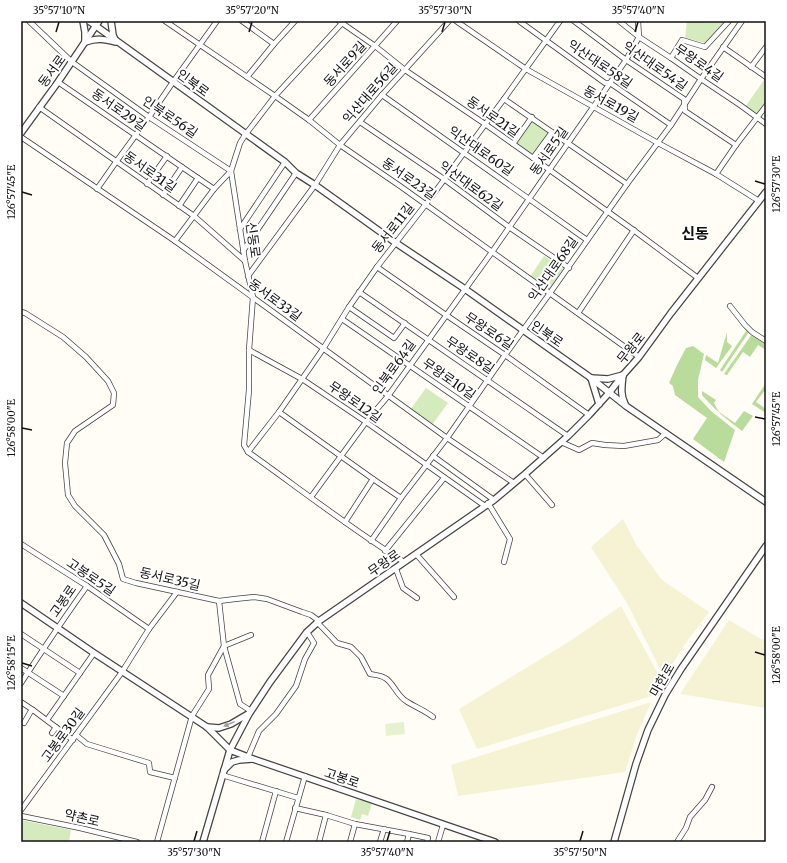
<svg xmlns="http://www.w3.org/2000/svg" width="787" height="863" viewBox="0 0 787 863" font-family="Merriweather,'Noto Sans KR',serif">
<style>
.farmland{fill:#f6f3d4}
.green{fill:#d5ebbd}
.forest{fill:#b9dc9c}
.pitch{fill:#e6f2cf}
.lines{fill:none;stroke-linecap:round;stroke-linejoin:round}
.minor-casing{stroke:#444;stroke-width:6}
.tertiary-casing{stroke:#444;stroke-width:8}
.minor{stroke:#fff;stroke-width:4.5}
.tertiary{stroke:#fff;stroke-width:5.5}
.oneway{fill:#a0a0a0}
.ticks{fill:none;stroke:#111;stroke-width:1.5}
.labels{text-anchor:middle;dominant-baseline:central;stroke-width:4;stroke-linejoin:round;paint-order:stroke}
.street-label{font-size:13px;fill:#111;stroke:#fff}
.quarter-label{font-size:15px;font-weight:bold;fill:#111;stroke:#fff}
.neatline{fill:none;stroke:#111;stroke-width:1.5}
.ticks-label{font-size:10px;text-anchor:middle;fill:#111}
</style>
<rect width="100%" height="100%" fill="#fffdf5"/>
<g class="farmland">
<path d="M623 519 637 546 662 580 709 612 685 644 664 677 627 603 591 547Z"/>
<path d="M621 606 662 681 655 695 477 749 459 709 570 641Z"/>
<path d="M729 620 761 639 766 640V708L680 694Z"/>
<path d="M651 702 636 737 625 772 458 796 451 765Z"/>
</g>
<g class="green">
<path d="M687 21H726L722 27 705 43 685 38Z"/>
<path d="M764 80 766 81V103L757 115 745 107Z"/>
<path d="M532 120 550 132 533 157 515 144Z"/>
<path d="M544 256 563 269 549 290 530 277Z"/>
<path d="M426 388 448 403 432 425 410 410Z"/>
<path d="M356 799 372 803 368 816 362 814 360 820 351 817Z"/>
<path d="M21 820 71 830 69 842H21Z"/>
</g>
<g class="forest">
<path d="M746 327 749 332 722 372 720 370 746 331 745 328Z"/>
<path d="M727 332V342L732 346 716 368 705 360 706 355 718 363Z"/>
<path d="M752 334 766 345V350L758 345 750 357 743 352 727 375 724 374Z"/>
<path d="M693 346 704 354 698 380V397L711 411 735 430 724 462 693 439 707 418 675 395 673 386 669 383 677 365 686 348Z"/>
<path d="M766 383V389L756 402 766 409V413L752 404Z"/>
<path d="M702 391 716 400 714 403 719 412 735 423 744 411 753 416 742 431C726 419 715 410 702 395Z"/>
</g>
<path class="pitch" d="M404 722 405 734 386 736 385 724Z"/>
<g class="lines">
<g class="minor-casing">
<g id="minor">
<path d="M29 21 72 62 149 117 231 171 214 189 175 241"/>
<path d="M165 21 275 96 309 120 340 145 400 186 639 357"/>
<path d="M242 21 274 44"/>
<path d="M339 21 375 46 405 70 485 124 533 158 632 229 698 278"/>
<path d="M344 21 275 96 245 135 240 143 231 171 245 261 253 297 249 350V390L244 445 248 452C300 489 350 528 404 562"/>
<path d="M456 21 526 69 658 143 716 174 759 201"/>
<path d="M519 21 605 83H610L671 125"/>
<path d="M574 21 626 60 684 99 685 111 736 145"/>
<path d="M619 21 639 37 671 58 701 79 740 105 766 124"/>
<path d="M723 47 766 77"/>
<path d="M671 58 682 40 705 47 729 21"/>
<path d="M751 67 766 47"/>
<path d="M247 77 274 44 295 21"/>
<path d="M58 82 214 189"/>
<path d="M382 95 587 240"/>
<path d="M504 99 627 184"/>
<path d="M39 107 194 216 245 261"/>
<path d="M309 120 397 21"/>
<path d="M360 122 444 179 509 227 569 268"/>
<path d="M21 137 175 241 447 438 514 483"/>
<path d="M513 144 532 117"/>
<path d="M533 158 552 132"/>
<path d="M716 174 736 145 766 106"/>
<path d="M147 184 167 156"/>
<path d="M97 189 116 162 149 117 173 82 217 21"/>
<path d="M163 195 182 167"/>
<path d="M179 206 198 178"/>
<path d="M240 229 285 162"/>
<path d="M243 251 296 173"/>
<path d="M377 267 446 315 505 355 589 415"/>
<path d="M248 276 315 185 340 145 382 95 449 21"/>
<path d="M359 292 568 436"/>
<path d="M730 306 745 325 752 332 766 341"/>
<path d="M349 307 394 338 405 323"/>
<path d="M21 312 25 313 63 337 86 357 108 381 114 393 113 405 75 431 67 443 65 463 68 495 75 506 104 535 119 564 123 579 136 583 219 601 235 599 254 597 267 599 302 612 311 615 319 621"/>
<path d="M578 313 634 230"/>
<path d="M342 319 544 458"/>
<path d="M249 350 302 379 366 422 485 506"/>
<path d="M279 412 373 479 401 498"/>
<path d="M561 442 579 450 592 443 605 445 624 446 658 440 666 433"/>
<path d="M248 452 279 412 323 349 349 307 377 267 426 204 504 99 560 21"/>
<path d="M433 456 494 500"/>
<path d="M525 474 552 505"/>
<path d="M311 497 341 456 366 422 388 396 492 252 610 83 626 60 639 37 638 21"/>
<path d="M488 503 510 539 504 562"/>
<path d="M345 522 373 479"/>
<path d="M371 541 401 498 447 438 505 355 550 293 627 184 671 125 701 79 742 21"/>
<path d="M21 544 87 586 149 629"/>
<path d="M385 551 444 478"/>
<path d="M416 554 454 597"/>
<path d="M396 569 403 588 417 598"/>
<path d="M219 601 224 646 240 704 251 711"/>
<path d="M317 622 337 643 351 647 361 657 370 674C375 675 380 675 385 678 393 682 397 696 406 701 415 707 424 710 433 717"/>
<path d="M21 634 80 673"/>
<path d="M21 668 64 696"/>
<path d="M21 683C42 651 64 618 87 586"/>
<path d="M21 702 33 710 73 740"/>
<path d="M47 720 94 653"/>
<path d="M24 723 31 711 33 710"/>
<path d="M52 733 56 727"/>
<path d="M76 735 87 744 149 763 150 772 175 778"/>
<path d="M248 757 259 731 276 714 296 686 305 659 314 643 307 632"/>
<path d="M222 775 298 798"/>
<path d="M295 808 326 815 319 842"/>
<path d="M21 810 122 672 149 629 177 592"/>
<path d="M326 815 355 824 409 834"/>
<path d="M21 816 80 828 137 842"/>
<path d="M157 842 192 716 209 689 208 675 224 646 251 635"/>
<path d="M262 842 276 791"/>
<path d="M286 842 305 776"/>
<path d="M350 842 355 824"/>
<path d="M380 842 384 829"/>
<path d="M407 842 409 834 428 838 427 842"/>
<path d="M438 842 443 825"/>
<path d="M677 842 686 828 690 817 705 800 712 787"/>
</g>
</g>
<g class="tertiary-casing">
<g id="tertiary">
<path d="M83 21 85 32V42C98 38 103 39 116 42L113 35 111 21"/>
<path d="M89 21 285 162 296 173 315 185 396 243 465 289 591 378 626 406 766 502"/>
<path d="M21 133 58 82 99 21"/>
<path d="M623 375C622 385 620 395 625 404"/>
<path d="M591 378 608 379 623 375"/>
<path d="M591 378 599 404"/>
<path d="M21 603 94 653 207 727 230 750 253 759 495 842"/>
<path d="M207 727 219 728 231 724 248 714"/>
<path d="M224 770 232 762 239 760 252 759"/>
<path d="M203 842 230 750 249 714 270 682 307 632 319 621 494 500 525 474 568 436 589 415 609 393 623 375 639 357 671 313 766 192"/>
<path d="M614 842 636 764 648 730 665 695 681 669 766 546"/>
</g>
</g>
<use href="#minor" class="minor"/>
<use href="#tertiary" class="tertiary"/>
</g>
<defs><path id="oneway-solid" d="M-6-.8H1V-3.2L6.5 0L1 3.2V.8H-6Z"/></defs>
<use class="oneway" href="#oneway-solid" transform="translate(229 724) rotate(158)"/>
<path class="ticks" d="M56 32 59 22M249 32 252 22M442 32 445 22M635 32 638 22M755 181 765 184M22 192 32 195M755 417 765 419M22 428 32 430M755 652 765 655M22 663 32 666M194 841 197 831M387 841 390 831M580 841 583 831"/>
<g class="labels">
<g class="street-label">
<text transform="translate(699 63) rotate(35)">무왕로4길</text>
<text transform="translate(345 64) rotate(-48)">동서로9길</text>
<text transform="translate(600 64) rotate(34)">익산대로58길</text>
<text transform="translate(655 66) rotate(35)">익산대로54길</text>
<text transform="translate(52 71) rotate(-54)">동서로</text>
<text transform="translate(193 83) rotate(36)">인북로</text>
<text transform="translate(370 93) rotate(-49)">익산대로56길</text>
<text transform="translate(611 104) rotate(29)">동서로19길</text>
<text transform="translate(119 110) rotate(35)">동서로29길</text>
<text transform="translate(170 117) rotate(34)">인북로56길</text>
<text transform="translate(493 117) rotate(35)">동서로21길</text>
<text transform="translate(481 151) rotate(35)">익산대로60길</text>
<text transform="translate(549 151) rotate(-55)">동서로5길</text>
<text transform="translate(150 172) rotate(35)">동서로31길</text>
<text transform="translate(409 179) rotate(35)">동서로23길</text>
<text transform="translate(471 186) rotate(36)">익산대로62길</text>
<text transform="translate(393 228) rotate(-52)">동서로11길</text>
<text transform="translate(253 240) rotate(82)">신동로</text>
<text transform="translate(553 269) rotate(-55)">익산대로68길</text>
<text transform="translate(275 300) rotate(36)">동서로33길</text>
<text transform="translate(489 331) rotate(34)">무왕로6길</text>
<text transform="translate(547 334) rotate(35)">인북로</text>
<text transform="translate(631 348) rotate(-51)">무왕로</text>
<text transform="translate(470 355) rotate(34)">무왕로8길</text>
<text transform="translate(394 367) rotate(-54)">인북로64길</text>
<text transform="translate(449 379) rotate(35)">무왕로10길</text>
<text transform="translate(355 402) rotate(35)">무왕로12길</text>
<text transform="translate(384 563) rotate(-35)">무왕로</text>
<text transform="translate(91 577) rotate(34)">고봉로5길</text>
<text transform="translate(170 579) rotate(13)">동서로35길</text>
<text transform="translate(63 601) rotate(-55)">고봉로</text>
<text transform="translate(662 680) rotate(-60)">마한로</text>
<text transform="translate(63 735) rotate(-54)">고봉로30길</text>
<text transform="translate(342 778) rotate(19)">고봉로</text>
<text transform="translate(82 818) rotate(13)">약촌로</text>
</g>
<g class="quarter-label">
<text x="695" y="233">신동</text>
</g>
</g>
<rect width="787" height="863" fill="none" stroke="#ffffff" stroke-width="44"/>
<rect x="22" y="22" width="743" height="819" class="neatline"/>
<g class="ticks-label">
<text x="59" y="14">35°57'10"N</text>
<text x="252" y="14">35°57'20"N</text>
<text x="445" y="14">35°57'30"N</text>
<text x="638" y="14">35°57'40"N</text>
<text transform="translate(776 184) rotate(-90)" y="4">126°57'30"E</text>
<text transform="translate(11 192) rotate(-90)" y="4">126°57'45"E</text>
<text transform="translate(776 419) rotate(-90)" y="4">126°57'45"E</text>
<text transform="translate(11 428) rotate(-90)" y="4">126°58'00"E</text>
<text transform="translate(776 655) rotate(-90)" y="4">126°58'00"E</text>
<text transform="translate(11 663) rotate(-90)" y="4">126°58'15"E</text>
<text x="194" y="856">35°57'30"N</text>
<text x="387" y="856">35°57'40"N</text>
<text x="580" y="856">35°57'50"N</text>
</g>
</svg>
